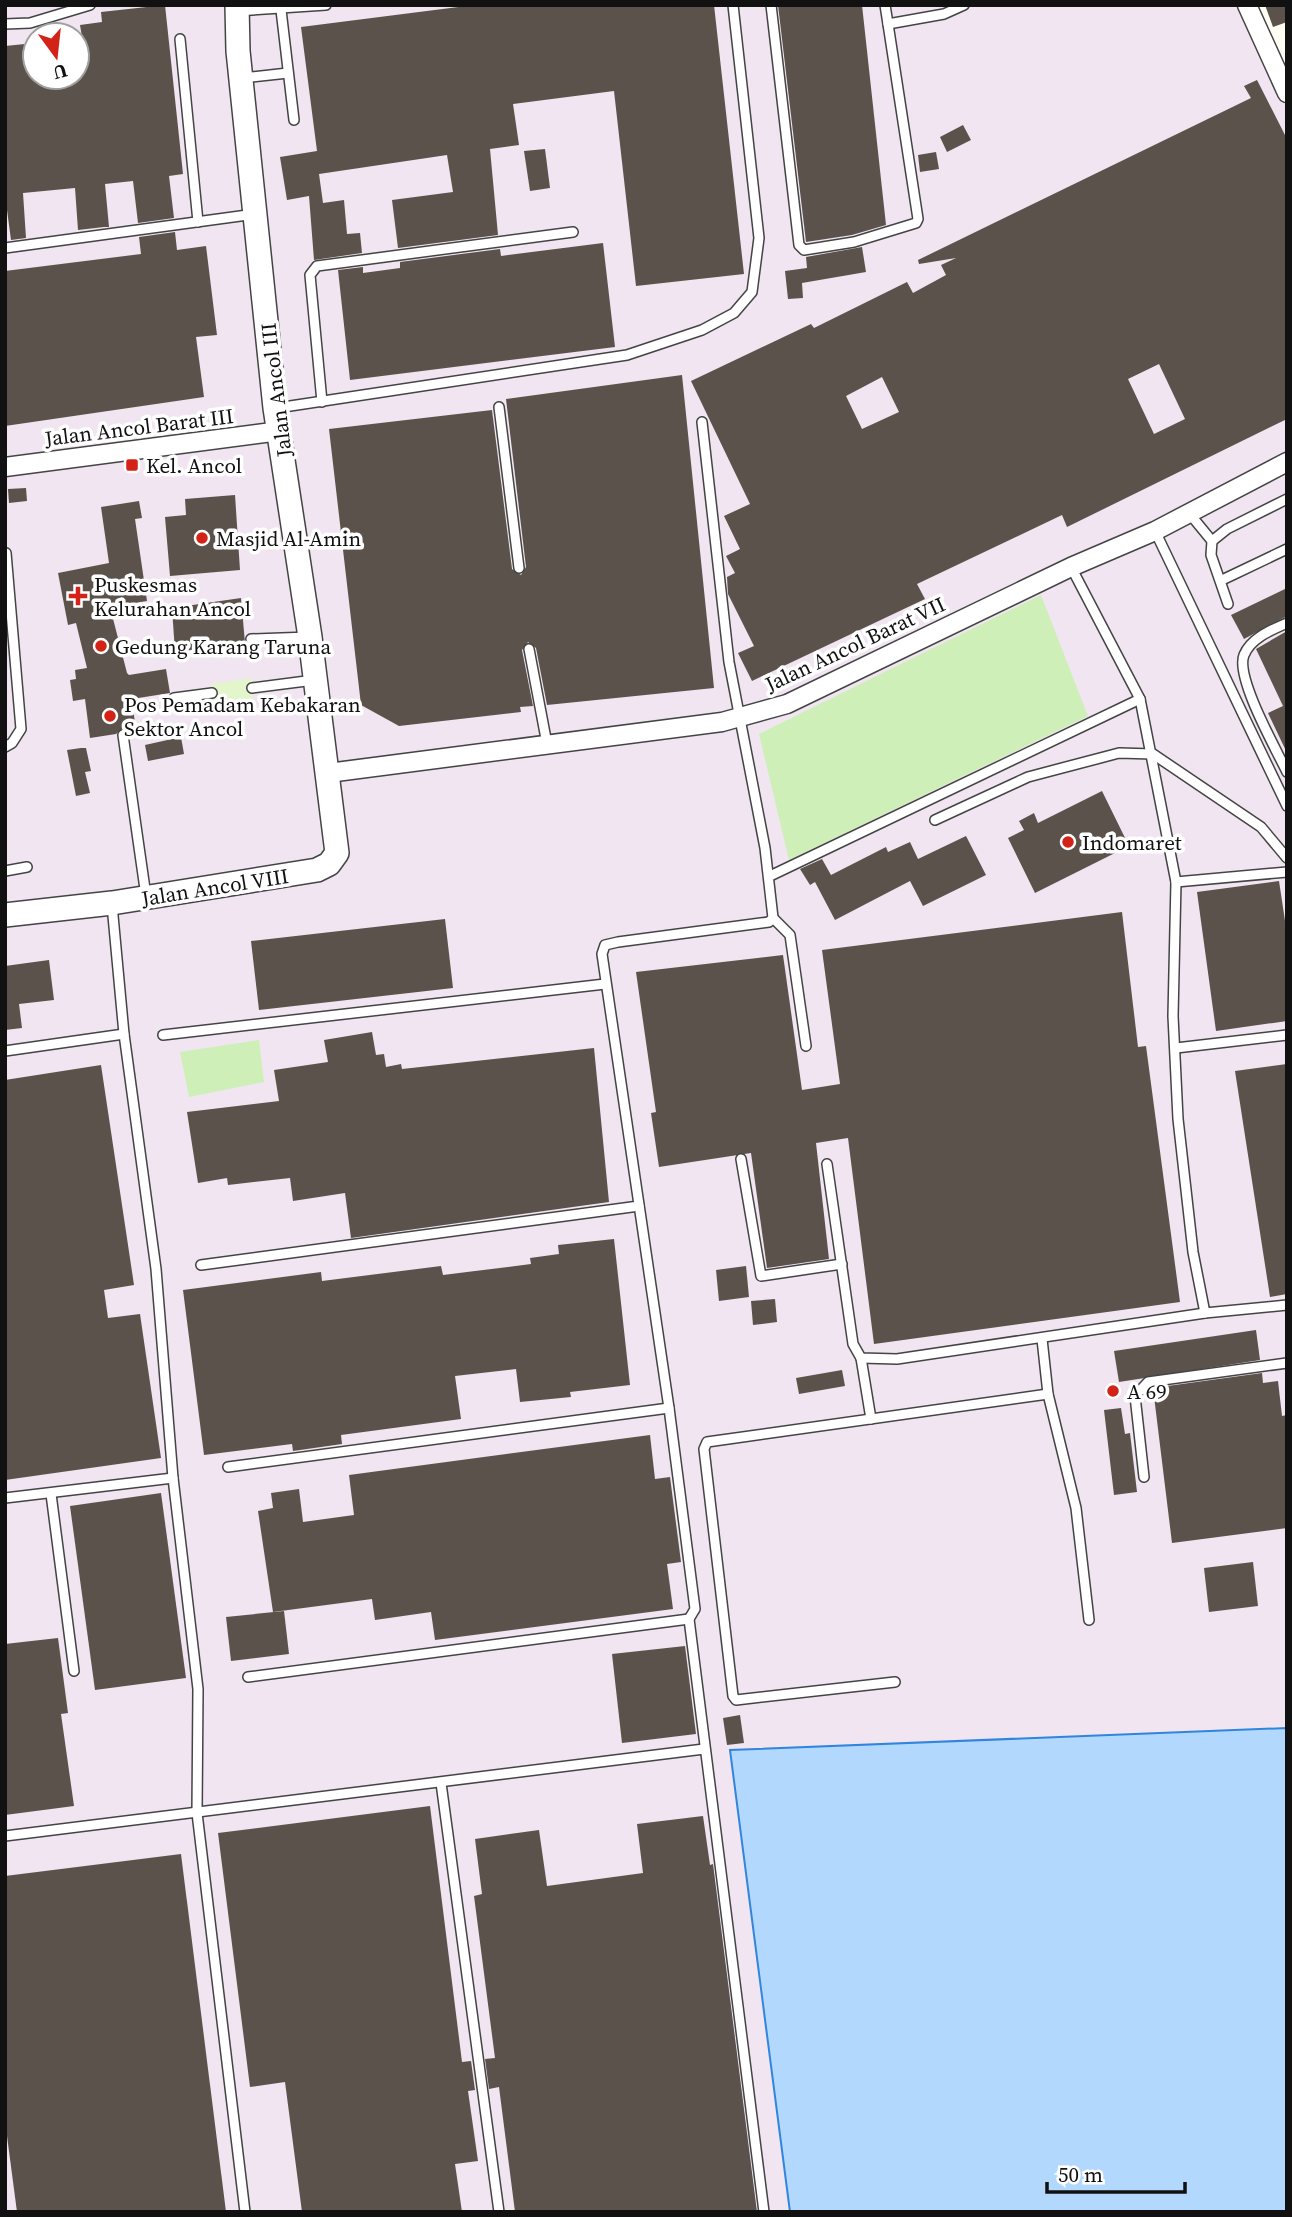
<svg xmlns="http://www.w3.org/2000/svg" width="1292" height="2217" viewBox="0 0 1292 2217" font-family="'Source Serif 4',serif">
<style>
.industrial{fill:#f0e5f0;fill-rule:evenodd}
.green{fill:#cfefb8}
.pitch{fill:#e2f5cb}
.water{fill:#b2d9fd;stroke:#3185dd;stroke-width:2}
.building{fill:#5b534b;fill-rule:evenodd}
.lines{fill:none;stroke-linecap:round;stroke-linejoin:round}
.service-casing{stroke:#444;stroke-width:12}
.minor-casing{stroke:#444;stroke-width:21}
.tertiary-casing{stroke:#444;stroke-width:26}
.service{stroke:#fff;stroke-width:9}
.minor{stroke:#fff;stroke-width:18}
.tertiary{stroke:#fff;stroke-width:23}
.poi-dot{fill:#d32217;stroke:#fff;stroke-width:2.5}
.labels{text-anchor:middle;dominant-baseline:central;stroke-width:7;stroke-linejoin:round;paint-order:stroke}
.street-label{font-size:21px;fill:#111;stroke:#fff}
.poi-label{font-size:21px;fill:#111;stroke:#fff;text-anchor:start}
</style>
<rect width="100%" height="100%" fill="#fffef4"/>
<path class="industrial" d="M5 5H1241L1287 101V1728L730 1750 790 2212H5ZM35 35H77V77H35Z"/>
<g class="green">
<path d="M1041 595 1088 716 789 860 759 734Z"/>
<path d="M259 1040 264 1082 189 1097 180 1052Z"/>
</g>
<path class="pitch" d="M251 678 254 705 215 710 211 684Z"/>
<path class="water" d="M1287 1728V2212H790L730 1750Z"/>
<g class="building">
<path d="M165 5 183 174 169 176 174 218 138 223 133 181 105 184 109 227H104L78 230 75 188 23 193 26 238 11 240 5 195V46L35 43V77H77V38L82 37 80 25 102 22 101 12Z"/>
<path d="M474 5H714L744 274 636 286 614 91 513 104 519 145 490 149 498 235 398 248 392 200 453 192 447 155 319 174 323 203 344 200 347 234 360 233 362 253 314 260 309 196 287 200 280 157 317 151 301 27Z"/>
<path d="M778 5H862L886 225 852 235 806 242Z"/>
<path d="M1265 5H1287V22L1273 27Z"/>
<path d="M1257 80 1287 139V419L1067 527 1062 515 917 584 925 599 752 681 738 653 754 646 728 594 727 577 735 573 726 556 740 549 724 516 750 504 691 381 811 324 814 328 907 282 913 293 946 275 941 265 956 258 919 264 918 260 1251 98 1244 86ZM1159 364 1185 419 1154 434 1128 379ZM882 377 899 412 862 429 846 396Z"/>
<path d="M963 125 971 140 947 152 940 137Z"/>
<path d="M545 149 550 188 530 191 524 151Z"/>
<path d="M936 152 939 169 920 172 918 155Z"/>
<path d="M175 232 177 250 206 246 217 335 196 337 204 397 5 426V271L141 254 139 237Z"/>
<path d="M603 243 615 347 350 380 338 270 363 267V273L400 268V262L500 249 501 256Z"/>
<path d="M862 247 866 272 802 283 803 298 788 299 785 271 807 268 806 257Z"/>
<path d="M682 375 714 688 547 705 536 648 528 642 522 650 533 706 520 707 521 712 399 726 361 705 329 429 492 410 512 569 521 575 526 567 506 399Z"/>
<path d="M26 488 27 501 9 503 8 489Z"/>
<path d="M235 495 240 570 170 576 165 517 186 515 185 499Z"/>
<path d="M139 501 142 518 135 519 147 601 110 607 127 673 129 675 166 669 170 693 132 699 136 732 129 733 123 728 116 734 90 738 85 699 73 701 70 680 76 679 75 670 87 668 76 623 68 625 58 573 109 563 101 507Z"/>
<path d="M1287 588V616L1244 639 1231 615Z"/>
<path d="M241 598 245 643 175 652 172 608Z"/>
<path d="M1287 631V753L1268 713 1283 706 1256 649Z"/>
<path d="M181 737 184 754 148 761 145 745Z"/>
<path d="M81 748H86L91 771 85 772 90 793 76 796 67 750Z"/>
<path d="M1102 791 1129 846 1035 893 1008 838 1024 830 1019 821 1034 813 1038 823Z"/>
<path d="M966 836 986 875 923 906 910 881 835 920 815 882 810 885 800 869 822 859 831 875 886 847 888 852 910 842 918 859Z"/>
<path d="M1279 881 1287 934V1021L1216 1031 1197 892Z"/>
<path d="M1122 912 1138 1047 1146 1046 1180 1302 874 1344 848 1138 816 1143 829 1259 767 1268 751 1153 659 1167 651 1113 656 1112 636 972 783 955 802 1090 840 1084 822 950Z"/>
<path d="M445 919 453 988 259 1010 251 941Z"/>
<path d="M49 960 54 1000 19 1004 22 1028 5 1030V966Z"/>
<path d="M372 1032 376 1055 384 1054 386 1067 401 1064 402 1069 594 1048 609 1202 351 1238 345 1193 293 1201 290 1178 228 1185 227 1178 198 1183 187 1112 279 1101 274 1070 328 1062 324 1040Z"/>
<path d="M1287 1064V1294L1270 1297 1235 1071Z"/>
<path d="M101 1065 134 1285 104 1290 108 1318 140 1314 161 1458 5 1480V1080Z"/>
<path d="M614 1239 630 1385 570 1392 571 1397 520 1402 516 1369 455 1376 461 1419 341 1435 342 1444 293 1451 292 1444 204 1455 183 1290 321 1272 322 1281 441 1266 443 1275 531 1264 530 1258 559 1254 558 1245Z"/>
<path d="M746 1266 749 1297 719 1301 716 1270Z"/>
<path d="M775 1299 777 1322 753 1325 751 1301Z"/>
<path d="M1256 1330 1260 1360 1119 1382 1114 1351Z"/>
<path d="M842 1370 845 1386 799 1394 796 1378Z"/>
<path d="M1262 1373 1263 1383 1278 1381 1282 1416 1287 1415V1528L1172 1543 1153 1388Z"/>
<path d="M1121 1408 1125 1434 1130 1433 1137 1492 1114 1495 1104 1410Z"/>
<path d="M650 1435 655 1479 670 1477 681 1562 667 1564 673 1609 435 1640 431 1612 375 1620 372 1599 273 1612 258 1511 273 1508 271 1493 299 1489 303 1522 354 1515 349 1475Z"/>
<path d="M161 1493 186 1678 95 1690 70 1506Z"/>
<path d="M1253 1562 1258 1606 1209 1612 1204 1568Z"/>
<path d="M284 1611 289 1654 231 1661 226 1617Z"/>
<path d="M58 1638 68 1713 61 1714 74 1806 5 1815V1644Z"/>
<path d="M685 1646 696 1734 622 1743 612 1654Z"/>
<path d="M740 1715 744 1743 727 1745 723 1718Z"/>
<path d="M430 1806 462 2062 471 2061 475 2090 468 2091 478 2161 455 2164 462 2212H302L285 2082 250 2087 218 1833Z"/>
<path d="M703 1816 710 1865 713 1864 757 2212H515L499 2087 489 2089 485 2059 495 2058 474 1896 482 1894 475 1839 539 1830 547 1886 643 1873 637 1824Z"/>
<path d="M181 1854 226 2212H17L5 2121V1876Z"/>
</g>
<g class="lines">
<g class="service-casing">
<g id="service">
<path d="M771 5 799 245 804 250 854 242 916 223 918 219 888 24"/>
<path d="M885 5 888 24 944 14 964 5"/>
<path d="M281 10 294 120"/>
<path d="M237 11 326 5"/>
<path d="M5 24 30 23 90 5"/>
<path d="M180 39 198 222"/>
<path d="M242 78 288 73"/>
<path d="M5 248 255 214"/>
<path d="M322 402 310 275 317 266 573 232"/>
<path d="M499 407 519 568"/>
<path d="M277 408 627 355 702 330 734 313 752 292 759 238 733 5"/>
<path d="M702 422 729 662 765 848 773 918 769 922 618 942 605 945 602 954 669 1408 695 1609 689 1619 764 2212"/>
<path d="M1189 513 1212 541 1211 555 1228 604"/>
<path d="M1155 531 1287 806"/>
<path d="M1212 541 1227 529 1287 499"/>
<path d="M1071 567 1140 699 1176 882 1173 1016 1178 1119 1193 1252 1205 1313"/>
<path d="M1222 580 1287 549"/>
<path d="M1287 623C1271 630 1251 638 1244 655 1235 677 1276 749 1287 772"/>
<path d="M251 639 309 637"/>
<path d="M529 649 547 744"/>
<path d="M252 688 314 680"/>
<path d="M174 698 212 693"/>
<path d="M123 735 146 896"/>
<path d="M5 747 12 743 21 729 6 553"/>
<path d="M935 820 1028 777 1119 753 1153 754 1261 827 1287 858"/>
<path d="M5 871 27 867"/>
<path d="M770 876 1140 699"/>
<path d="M1176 882 1287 872"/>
<path d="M112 905 124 1034 156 1269 173 1478 198 1689 197 1813 245 2212"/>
<path d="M773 918 790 935 806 1046"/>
<path d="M163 1035 605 984"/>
<path d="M1176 1048 1287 1035"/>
<path d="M5 1051 124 1034"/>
<path d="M741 1159 761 1276 842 1264"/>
<path d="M827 1164 853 1344 861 1358 897 1359 1205 1313 1287 1305"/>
<path d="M201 1265 639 1206"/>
<path d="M1042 1339 1048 1394 1076 1508 1089 1620"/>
<path d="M861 1358 871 1419"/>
<path d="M228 1467 669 1408"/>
<path d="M1144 1477 1135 1396 1148 1382 1287 1363"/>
<path d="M51 1494 74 1671"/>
<path d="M5 1498 173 1478"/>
<path d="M248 1677 689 1619"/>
<path d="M895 1682 736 1700 733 1696 704 1449 707 1442 1048 1394"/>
<path d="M441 1783 499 2212"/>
<path d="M5 1836 704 1749"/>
</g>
</g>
<g class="minor-casing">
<g id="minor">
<path d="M1247 5 1287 93"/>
<path d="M5 467 280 431"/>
<path d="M328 773 722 722 787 704 1071 567 1155 531 1287 462"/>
</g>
</g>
<g class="tertiary-casing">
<path id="tertiary" d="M5 915 112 903 317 870 329 864 337 853 310 637 275 408 238 51 237 5"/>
</g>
<use href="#service" class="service"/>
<use href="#minor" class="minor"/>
<use href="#tertiary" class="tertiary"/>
</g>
<g class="poi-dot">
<rect x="125" y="458" width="14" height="14" rx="3.5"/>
<circle cx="202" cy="538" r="7"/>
<path d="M74.5 585.5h7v7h7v7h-7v7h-7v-7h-7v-7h7z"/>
<circle cx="101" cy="646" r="7"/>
<circle cx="110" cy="716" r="7"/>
<circle cx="1068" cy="842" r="7"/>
<circle cx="1113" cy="1391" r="7"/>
</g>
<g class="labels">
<g class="street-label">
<text transform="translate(276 390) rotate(-97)">Jalan Ancol III</text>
<text transform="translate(139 427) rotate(-7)">Jalan Ancol Barat III</text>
<text transform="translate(855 644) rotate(-25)">Jalan Ancol Barat VII</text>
<text transform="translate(215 887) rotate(-9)">Jalan Ancol VIII</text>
</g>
<g class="poi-label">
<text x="146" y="465">Kel. Ancol</text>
<text x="216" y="538">Masjid Al-Amin</text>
<text x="94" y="584">Puskesmas<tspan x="94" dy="24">Kelurahan Ancol</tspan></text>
<text x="115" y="646">Gedung Karang Taruna</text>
<text x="124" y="704">Pos Pemadam Kebakaran<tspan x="124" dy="24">Sektor Ancol</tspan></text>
<text x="1082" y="842">Indomaret</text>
<text x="1127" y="1391">A 69</text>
</g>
</g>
<rect width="1292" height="2217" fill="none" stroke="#111111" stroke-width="14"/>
<g transform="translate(56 56) rotate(165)"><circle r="33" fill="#ffffff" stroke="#a0a0a0" stroke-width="2"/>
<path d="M0-5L12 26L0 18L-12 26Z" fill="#d32217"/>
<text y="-10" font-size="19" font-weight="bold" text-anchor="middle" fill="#111111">U</text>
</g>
<path d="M1047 2182v10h138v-10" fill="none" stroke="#111111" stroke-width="3.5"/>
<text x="1058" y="2182" font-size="21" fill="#111111" stroke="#ffffff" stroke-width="5" paint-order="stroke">50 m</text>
</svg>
